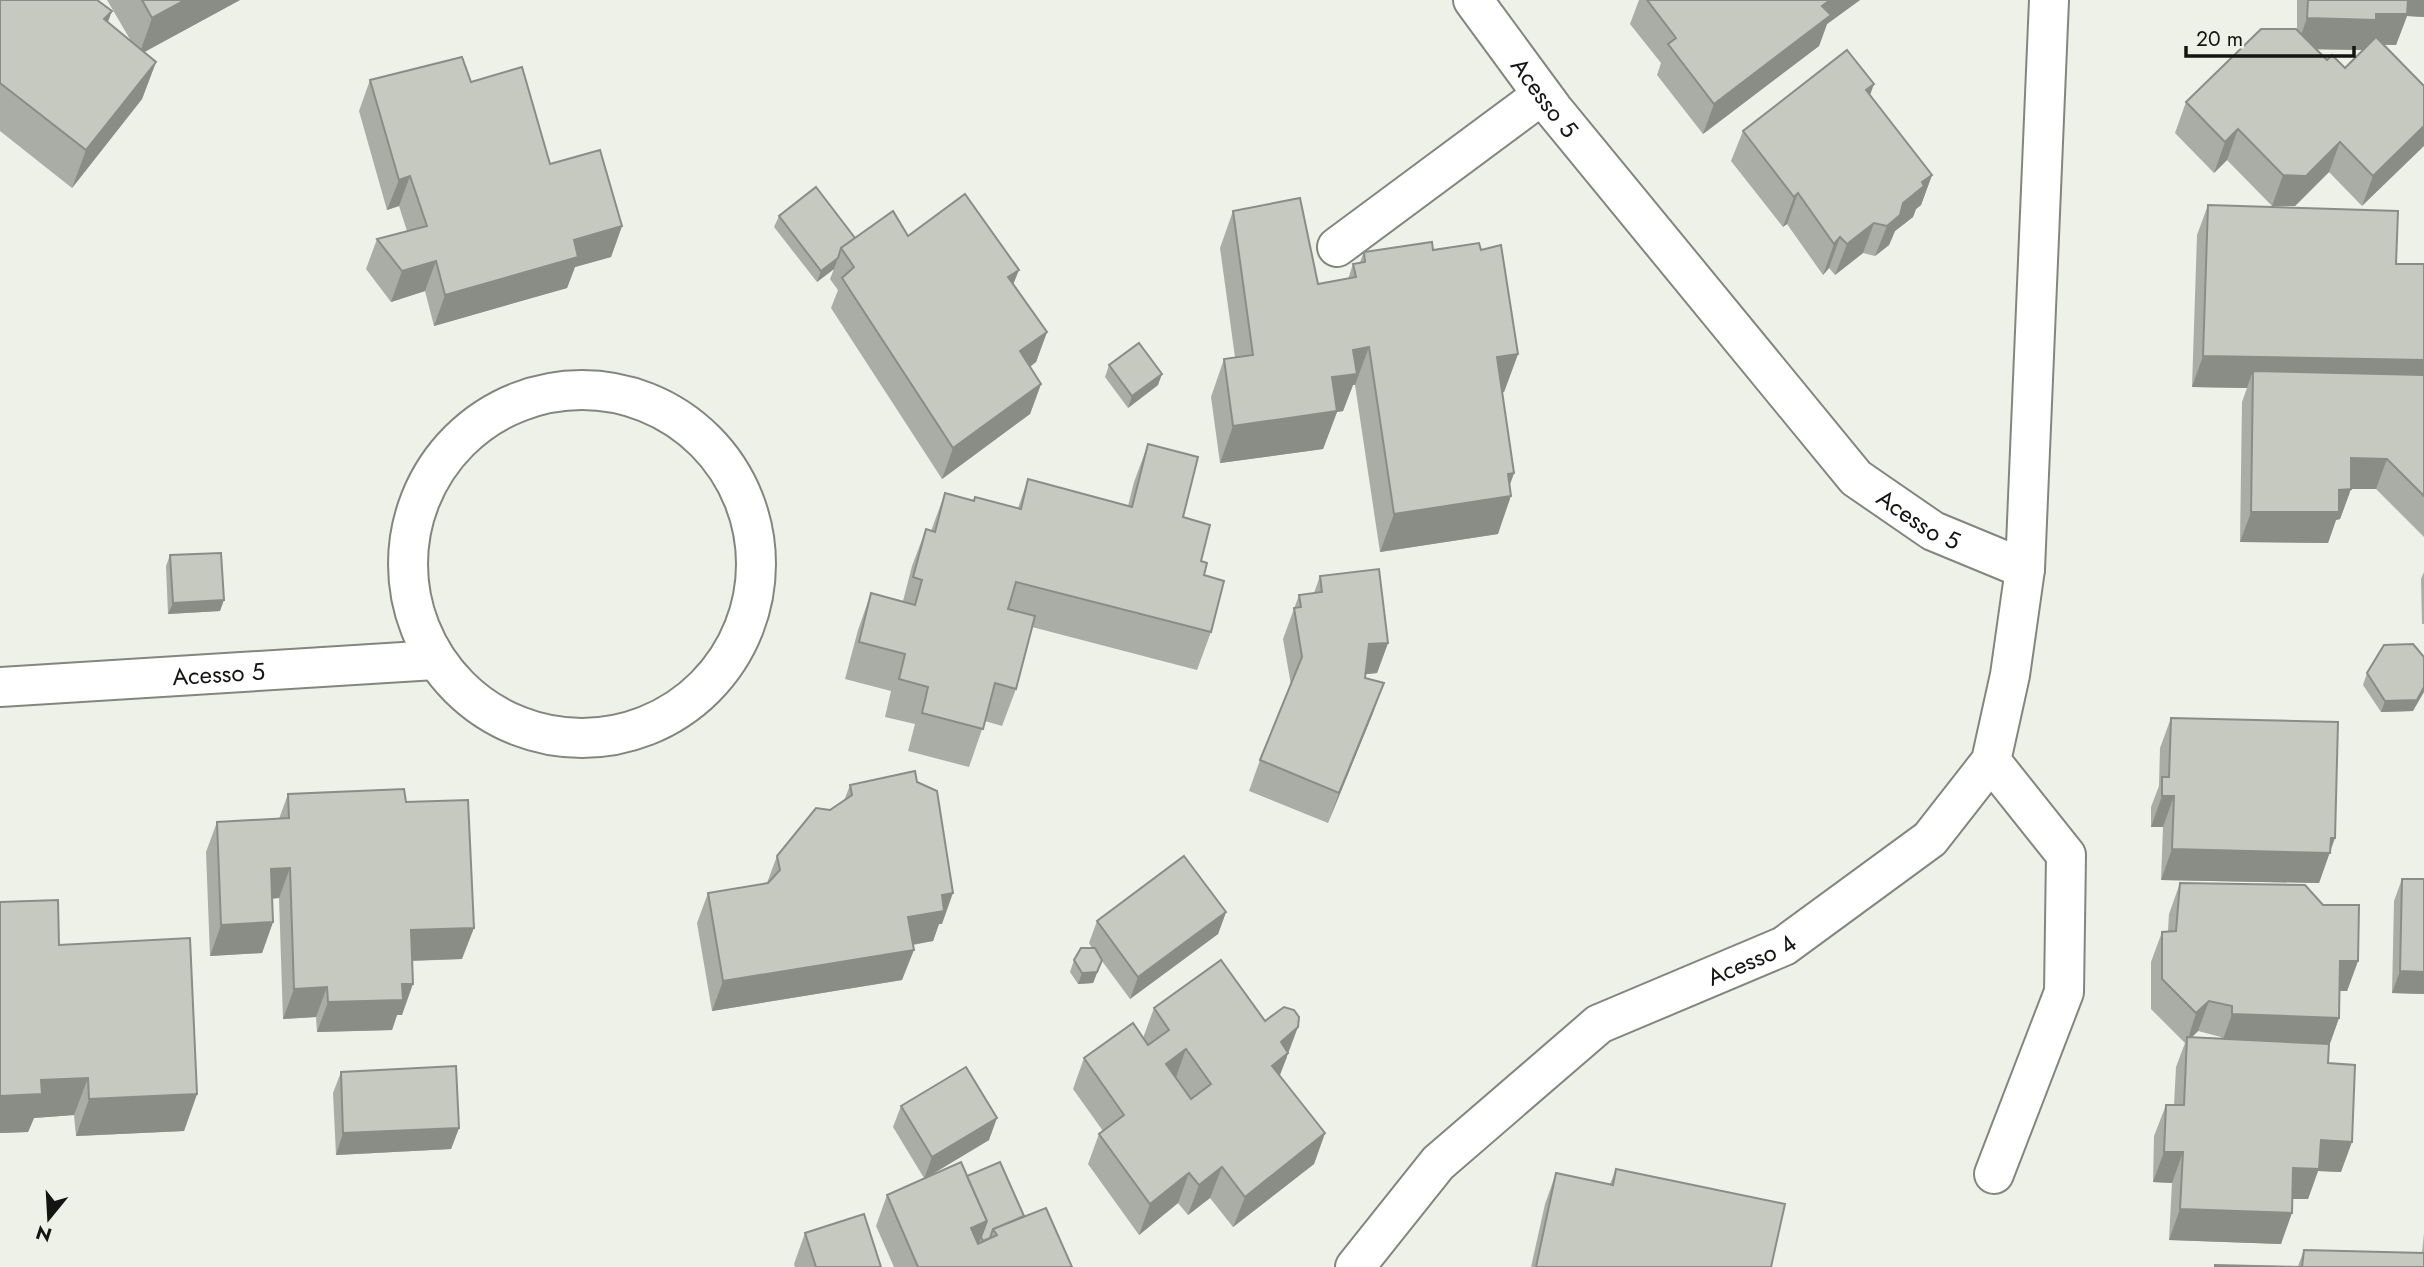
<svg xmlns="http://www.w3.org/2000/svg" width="2424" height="1267" viewBox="0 0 2424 1267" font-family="Jost,sans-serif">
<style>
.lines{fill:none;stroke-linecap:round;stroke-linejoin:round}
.minor-casing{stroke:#83867e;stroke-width:42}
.minor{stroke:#fff;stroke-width:38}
.wall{fill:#a9ada5;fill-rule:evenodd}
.shaded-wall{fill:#8a8d86}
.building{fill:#c5c9c0;stroke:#8a8d86;stroke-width:2;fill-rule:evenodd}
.labels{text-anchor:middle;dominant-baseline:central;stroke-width:5;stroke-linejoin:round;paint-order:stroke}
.street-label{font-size:24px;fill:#141512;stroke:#edf1e8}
</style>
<rect width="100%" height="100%" fill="#edf1e8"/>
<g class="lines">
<g class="minor-casing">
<g id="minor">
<path id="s1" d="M1473 0 1553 109 1856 478 1933 531 2025 569 2049 0"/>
<path d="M1337 247 1542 95"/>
<circle cx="582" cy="564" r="174"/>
<path id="s2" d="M0 687 435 660"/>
<path d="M1991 761 2066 855 2064 992 1994 1174"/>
<path id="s3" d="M1355 1267 1438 1163 1599 1024 1784 946 1930 839 1991 761 2010 675 2025 569"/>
</g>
</g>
<use href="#minor" class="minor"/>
</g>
<g class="wall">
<path d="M0 0 108 22 131 41 107 0H240L144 52 156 62 142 99 72 188 0 131Z"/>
<path d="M1639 0H1860L1827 24 1819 46 1703 134 1657 75 1661 63 1630 24Z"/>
<path d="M2297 0H2424V17L2407 16 2396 45H2383L2424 86 2362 206 2329 172 2295 206H2272L2227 160 2214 173 2175 133 2186 102 2297 30ZM2316 49 2363 50 2345 68 2327 60Z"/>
<path d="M370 80 471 82 550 164 622 226 611 257 575 267 567 288 434 326 425 291 391 302 366 269 377 239 407 231 399 206 387 210 359 111Z"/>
<path d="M1870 95 1932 175 1921 205 1916 209 1913 217 1895 231 1889 245 1875 256 1863 253 1835 275 1829 268 1823 275 1787 224 1783 227 1731 161 1743 131Z"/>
<path d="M2208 205 2396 264H2424V537L2376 489H2351L2340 519 2336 520 2328 543 2240 542 2242 402 2247 388 2192 387 2197 235Z"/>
<path d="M1233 211 1318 284 1348 279 1353 264 1360 262 1364 252 1481 250 1518 354 1504 392H1502L1514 473 1510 485 1498 534 1380 552 1355 385H1353L1343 411 1337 412 1323 449 1220 463 1211 397 1224 359 1235 357 1220 248Z"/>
<path d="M779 216 855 238 908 236 1013 284 1047 332 1036 362 1030 367 1041 384 1030 414 942 479 831 308 838 290 830 279 834 269 817 282 774 227Z"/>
<path d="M1109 365 1158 385 1128 408 1105 377Z"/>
<path d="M1148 444 1183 517 1201 561 1211 632 1197 670 1032 627 1016 689 1002 726 985 721 969 767 908 751 915 724 885 717 891 691 845 679 858 630 871 593 903 601 912 566 926 529 931 531 945 493 974 500 975 497 1018 508 1028 479 1128 506 1134 482Z"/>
<path d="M170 555 220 611 168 614 166 566Z"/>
<path d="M2424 572V624H2422L2421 579Z"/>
<path d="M1320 576 1388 643 1377 673 1366 674 1365 678 1373 713 1328 823 1249 791 1260 760 1291 685 1283 639 1299 595 1314 593Z"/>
<path d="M2367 673 2413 711 2381 712 2363 685Z"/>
<path d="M2171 718 2330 851 2319 883 2161 880 2163 827H2151V807L2159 786 2160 748Z"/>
<path d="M850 785 942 924H939L933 941 913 945 902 980 712 1011 697 923 708 893 767 883 777 856 830 810 844 801Z"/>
<path d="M288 794 406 802 462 959 412 961 402 1015H397L392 1030 317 1032 316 1017 283 1019 279 898 272 899 273 922 262 953 210 956 206 852 217 822 279 819Z"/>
<path d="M2402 879H2424V994L2392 993 2394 901Z"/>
<path d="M2180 883 2358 961 2347 991H2339V1018L2329 1046 2328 1063 2341 1172 2318 1171 2308 1199H2292L2281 1244 2169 1240 2172 1183 2153 1182 2154 1136 2166 1105H2174L2176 1067 2185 1043 2151 1009V962L2162 932 2168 931 2169 914ZM2198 1031 2221 1037V1038L2192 1037Z"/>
<path d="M0 902 59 945 197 1094 184 1131 76 1136 74 1115 34 1118 28 1132 0 1133Z"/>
<path d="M1226 912 1218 934 1130 999 1102 961 1093 983 1078 984 1070 972 1074 960 1092 948 1089 943 1097 921Z"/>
<path d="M1154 1008 1287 1057 1279 1076 1325 1133 1314 1164 1233 1227 1210 1198 1188 1215 1178 1203 1139 1235 1088 1164 1099 1134 1103 1131 1073 1089 1084 1058 1143 1038Z"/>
<path d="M341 1072 459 1128 451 1149 336 1155 333 1093Z"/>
<path d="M901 1106 989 1140 926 1178 967 1176 1024 1216 1072 1267H894L876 1226 887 1195 924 1178 893 1127Z"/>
<path d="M1616 1169 1771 1267H1531L1545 1204 1556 1173 1610 1184Z"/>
<path d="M805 1233 881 1267H795L794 1264Z"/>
<path d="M2424 1233V1267H2214L2215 1265 2298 1266 2304 1250 2422 1253Z"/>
</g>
<g class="shaded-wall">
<path d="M185 0H240L139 55 152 18Z"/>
<path d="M1830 0H1860L1827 24 1819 46 1703 134 1714 104Z"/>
<path d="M2403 0H2424V17L2407 16 2396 45 2367 44 2365 50 2296 49 2307 18 2376 14Z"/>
<path d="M112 11 98 49 104 19Z"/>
<path d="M156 62 142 99 72 188 86 150Z"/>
<path d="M1874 84 1863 115 1866 90Z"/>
<path d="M2424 126V146L2362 206 2373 176Z"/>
<path d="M2238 129 2227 160 2214 173 2225 142Z"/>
<path d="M2340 142 2329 172 2295 206H2272L2283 175Z"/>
<path d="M1932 175 1921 205 1916 209 1913 217 1895 231 1889 245 1875 256 1887 226 1903 203 1922 182Z"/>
<path d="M410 176 399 206 387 210 399 180Z"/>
<path d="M1798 193 1787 224 1783 227 1794 197Z"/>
<path d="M1874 223 1863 253 1835 275 1847 244Z"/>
<path d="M622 226 611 257 575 267 567 288 434 326 445 295 574 240Z"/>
<path d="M1840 237 1829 268 1823 275 1834 244Z"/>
<path d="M838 258 834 269 817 282 821 271Z"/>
<path d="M436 261 425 291 391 302 402 271Z"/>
<path d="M1019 270 1007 300 1008 277Z"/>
<path d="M1047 332 1036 362 1009 382 1020 351Z"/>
<path d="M1369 347 1355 385H1353L1343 411 1337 412 1323 449 1220 463 1233 426 1332 377 1353 350Z"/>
<path d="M1518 354 1504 392 1483 395 1497 357Z"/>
<path d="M2203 356 2424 360V391L2253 371 2247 388 2192 387Z"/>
<path d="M1162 374 1158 385 1128 408 1132 396Z"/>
<path d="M1041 384 1030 414 942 479 953 448Z"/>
<path d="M2351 458 2387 459 2376 489H2351L2340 519 2336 520 2328 543 2240 542 2251 512Z"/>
<path d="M1514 473 1505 497 1511 496 1498 534 1380 552 1394 514 1508 474Z"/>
<path d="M224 600 220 611 168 614 173 603Z"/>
<path d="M1388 643 1377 673 1358 675 1369 644Z"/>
<path d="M1384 683 1373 713 1328 823 1339 793Z"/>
<path d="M2424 687V692L2413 711 2381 712 2385 701Z"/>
<path d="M2162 796H2174L2163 827H2151Z"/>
<path d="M2331 838H2335L2319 883 2161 880 2172 849Z"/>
<path d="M290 868 279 898 260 899 271 869Z"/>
<path d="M953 893 942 924H939L933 941 897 947 908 917 942 895Z"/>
<path d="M1226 912 1218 934 1130 999 1138 977Z"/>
<path d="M273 922 262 953 210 956 221 925Z"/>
<path d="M474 928 462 959 399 961 411 930Z"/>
<path d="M914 950 902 980 712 1011 723 981Z"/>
<path d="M1102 960 1093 983 1078 984 1082 973Z"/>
<path d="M2340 961H2358L2347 991H2328Z"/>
<path d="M2400 971 2424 972V994L2392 993Z"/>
<path d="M402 984H413L402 1015H397L392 1030 317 1032 328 1002Z"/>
<path d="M327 987 316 1017 283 1019 294 989Z"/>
<path d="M2209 1001 2198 1031 2187 1042 2196 1013Z"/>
<path d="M2232 1014 2339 1018 2328 1049 2221 1045Z"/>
<path d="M1298 1027 1277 1083 1272 1066 1281 1042Z"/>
<path d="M1186 1049 1175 1080 1166 1064Z"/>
<path d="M88 1078 74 1115 34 1118 28 1132 0 1133V1096L41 1080Z"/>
<path d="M197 1094 184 1131 76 1136 89 1099Z"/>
<path d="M997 1118 989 1140 924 1179 932 1157Z"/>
<path d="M459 1128 451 1149 336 1155 343 1133Z"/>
<path d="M1325 1133 1314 1164 1233 1227 1245 1197Z"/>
<path d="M2321 1140 2352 1142 2341 1172 2318 1171 2308 1199H2282L2293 1168Z"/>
<path d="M2164 1152H2183L2172 1183 2153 1182Z"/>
<path d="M1222 1167 1210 1198 1188 1215 1199 1185Z"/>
<path d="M1189 1173 1178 1203 1139 1235 1150 1204Z"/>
<path d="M2180 1209 2292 1213 2281 1244 2169 1240Z"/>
<path d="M987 1221 976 1251 971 1228Z"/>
</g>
<g class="building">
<path d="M0 0H97L112 11 104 19 156 62 86 150 0 83Z"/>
<path d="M142 0H185L152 18Z"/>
<path d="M1647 0H1830L1822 6 1831 15 1714 104 1668 44 1676 38Z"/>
<path d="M2308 0H2408L2407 14H2376V20L2307 18Z"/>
<path d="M2261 29H2296L2327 60 2332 55 2345 68 2376 37 2424 86V126L2373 176 2340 142 2306 176 2283 175 2238 129 2225 142 2186 102Z"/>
<path d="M1847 50 1874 84 1866 90 1932 175 1922 182 1924 186 1903 203 1900 215 1887 226 1874 223 1847 244 1840 237 1834 244 1798 193 1794 197 1743 131Z"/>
<path d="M462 57 471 82 522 67 550 164 600 150 622 226 574 240 578 257 445 295 436 261 402 271 377 239 427 226 410 176 399 180 370 80Z"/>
<path d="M816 187 855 238 841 248 838 258 821 271 779 216Z"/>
<path d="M965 194 1019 270 1008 277 1047 332 1020 351 1041 384 953 448 842 278 854 267 841 248 893 211 908 236Z"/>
<path d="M1300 198 1318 284 1356 277 1353 264 1365 262 1364 252 1432 242 1433 250 1479 243 1481 250 1501 245 1518 354 1497 357 1514 473 1508 474 1511 496 1394 514 1369 347 1353 350 1357 374 1332 377 1337 411 1233 426 1224 359 1253 355 1233 211Z"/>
<path d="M2208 205 2398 211 2396 264H2424V360L2203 356Z"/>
<path d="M1139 343 1162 374 1132 396 1109 365Z"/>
<path d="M2253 371 2424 375V496L2387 459 2351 458V489L2339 490V512H2251Z"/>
<path d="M1148 444 1198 457 1183 517 1210 525 1201 561 1207 563 1204 575 1224 581 1211 632 1016 582 1008 609 1035 616 1016 689 995 683 983 729 922 713 928 687 899 679 905 654 859 642 871 593 915 605 922 580 913 577 926 529 935 532 945 493 974 501 975 497 1021 509 1028 479 1132 507Z"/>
<path d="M221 553 224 600 173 603 170 555Z"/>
<path d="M1379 569 1388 643 1369 644 1365 678 1384 683 1339 793 1260 760 1302 657 1294 608 1301 607 1299 595 1322 592 1320 576Z"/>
<path d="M2413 644 2424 657V687L2417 700 2385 701 2367 673 2384 645Z"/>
<path d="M2171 718 2338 722 2335 838H2331L2330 853 2172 849 2174 796H2162V777H2169Z"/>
<path d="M915 771 917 782 937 791 953 893 942 895 944 911 908 917 914 950 723 981 708 893 768 883 780 870 777 856 816 808 830 810 852 795 850 785Z"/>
<path d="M404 789 406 802 468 800 474 928 411 930 413 984H402L403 1000 328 1002 327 987 294 989 290 868 271 869 273 922 221 925 217 822 289 818 288 794Z"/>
<path d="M1184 856 1226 912 1138 977 1097 921Z"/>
<path d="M2402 879H2424V972L2400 971Z"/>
<path d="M2180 883 2305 885 2323 905H2359L2358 961H2340L2339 1018 2232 1014V1006L2209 1001 2196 1013 2162 979V932L2176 931Z"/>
<path d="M58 900 59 945 190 938 197 1094 89 1099 88 1078 41 1080 42 1094 0 1096V902Z"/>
<path d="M1081 948H1095L1102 960 1097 972 1082 973 1074 960Z"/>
<path d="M1221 960 1265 1021 1284 1007 1294 1010 1299 1017 1298 1027 1281 1042 1288 1053 1272 1066 1325 1133 1245 1197 1222 1167 1199 1185 1189 1173 1150 1204 1099 1134 1124 1115 1084 1058 1133 1023 1148 1045 1169 1030 1154 1008ZM1186 1049 1211 1084 1191 1099 1166 1064Z"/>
<path d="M2187 1037 2329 1044 2328 1063 2355 1065 2352 1142 2321 1140 2319 1169 2293 1168 2292 1213 2180 1209 2183 1152H2164L2166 1105H2184Z"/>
<path d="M456 1066 459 1128 343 1133 341 1072Z"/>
<path d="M966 1067 997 1118 932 1157 901 1106Z"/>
<path d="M961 1162 987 1221 971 1228 978 1244 997 1235 993 1229 1046 1208 1072 1267H918L887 1195Z"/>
<path d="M1000 1162 1024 1216 993 1229 990 1238 983 1241 981 1237 987 1221 967 1176Z"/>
<path d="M1616 1169 1785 1204 1771 1267H1536L1556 1173 1613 1185Z"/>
<path d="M864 1214 881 1267H816L805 1233Z"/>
<path d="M2304 1250 2424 1253V1267H2215V1265L2302 1267Z"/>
</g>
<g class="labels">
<g class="street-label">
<text stroke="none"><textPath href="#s1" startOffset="121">Acesso 5</textPath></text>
<text stroke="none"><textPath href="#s1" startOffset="688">Acesso 5</textPath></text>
<text stroke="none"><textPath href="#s2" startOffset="219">Acesso 5</textPath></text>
<text stroke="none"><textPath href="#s3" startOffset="511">Acesso 4</textPath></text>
</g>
</g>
<g transform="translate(49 1218) rotate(198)" stroke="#edf1e8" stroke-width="5" paint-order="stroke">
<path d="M0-5L12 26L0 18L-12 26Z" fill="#141512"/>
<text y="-10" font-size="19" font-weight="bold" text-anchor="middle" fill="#141512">N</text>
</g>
<path d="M2186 46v10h168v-10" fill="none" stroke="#141512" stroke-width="3.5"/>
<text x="2196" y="46" font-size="21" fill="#141512" stroke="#edf1e8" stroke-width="5" paint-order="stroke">20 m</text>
</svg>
